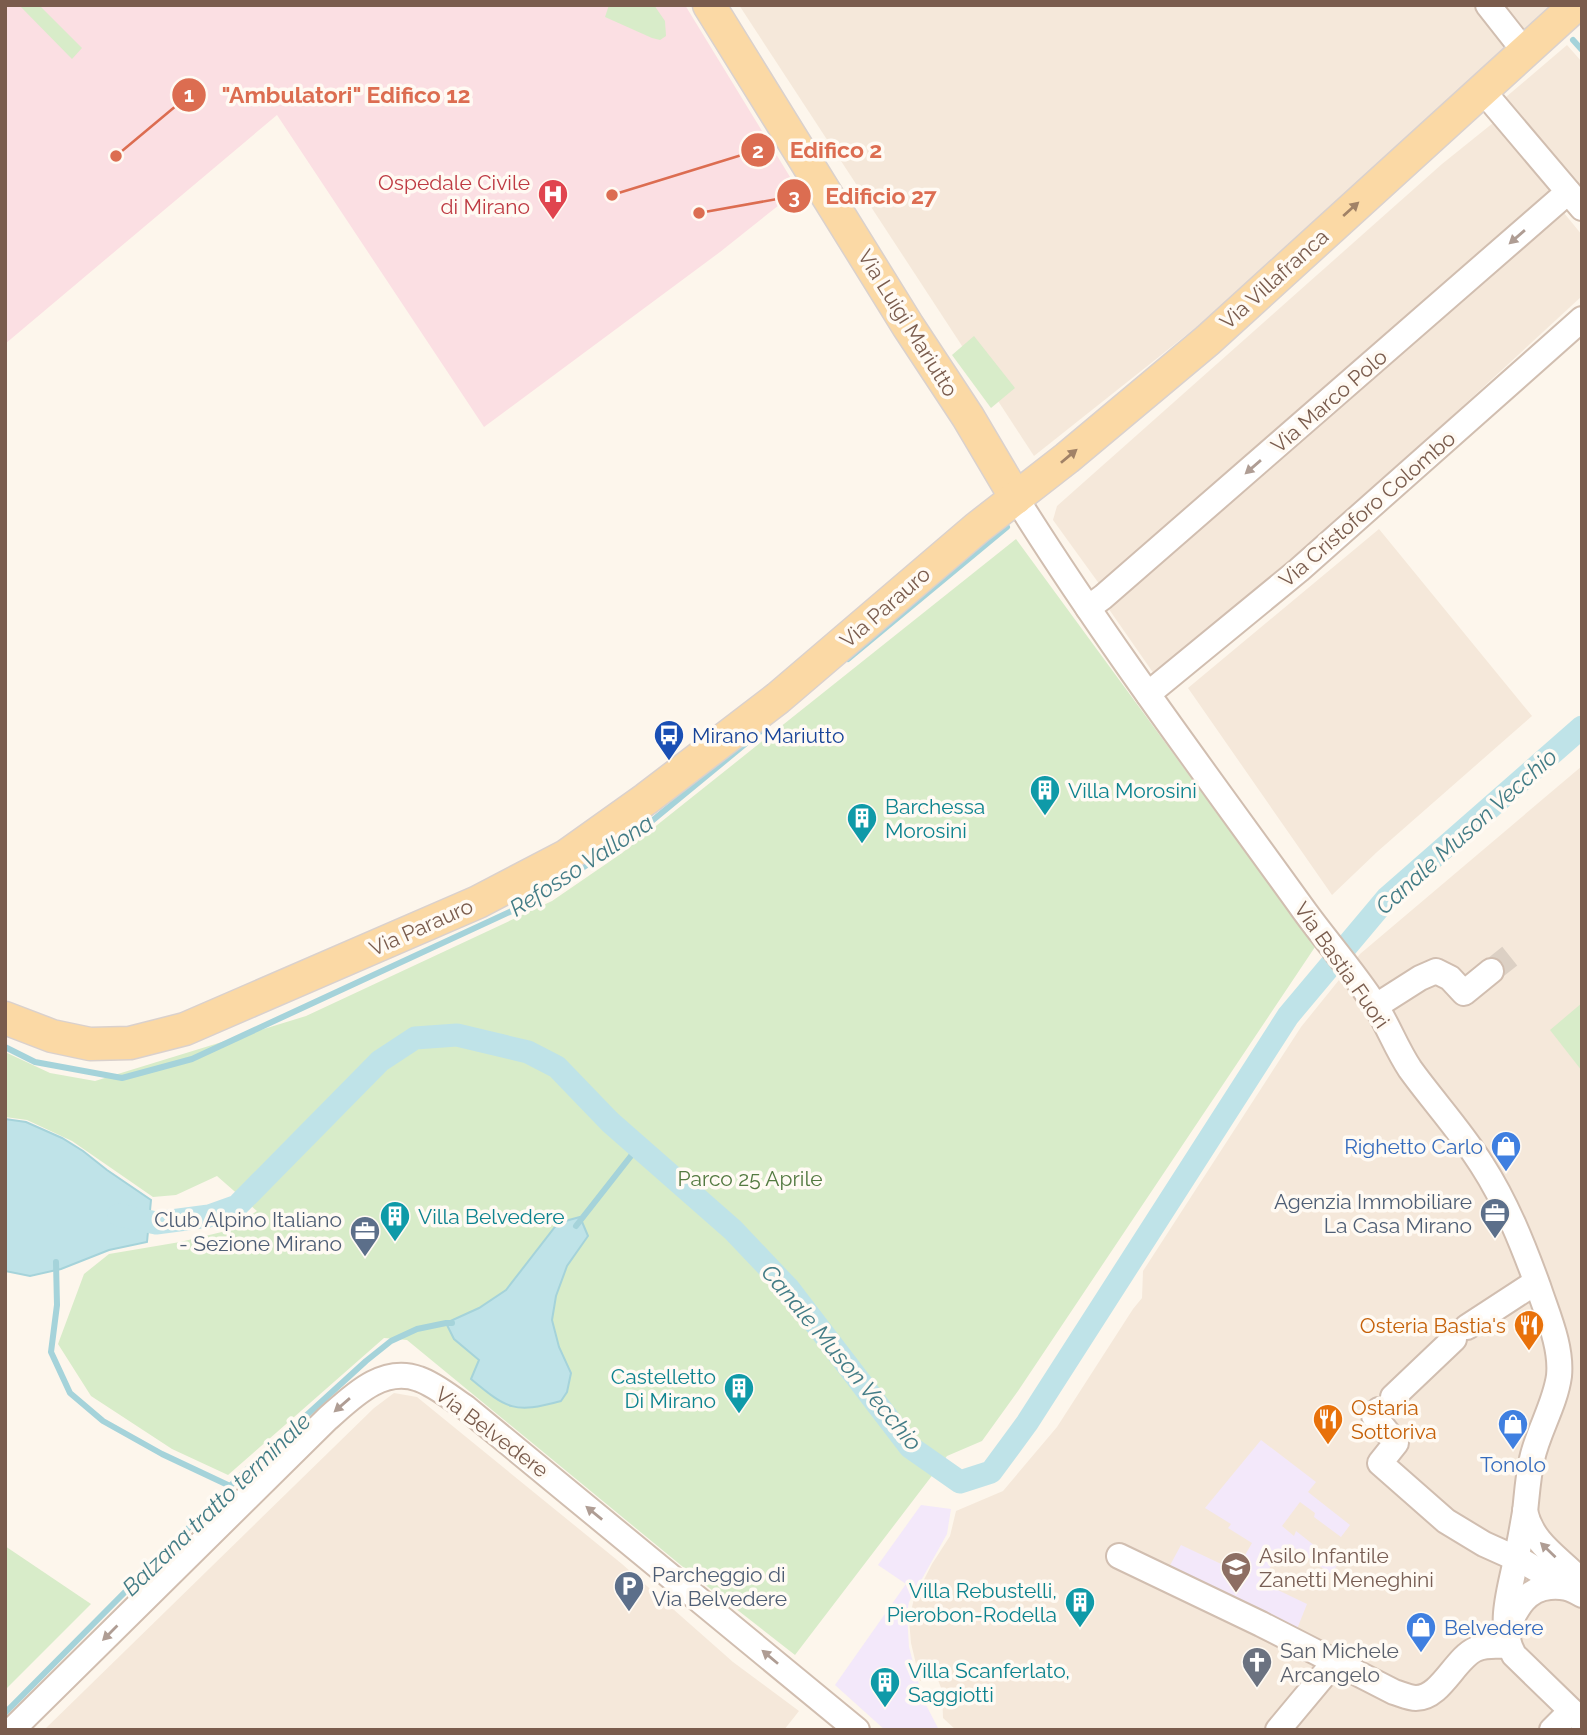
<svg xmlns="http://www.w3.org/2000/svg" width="1587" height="1735" viewBox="0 0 1587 1735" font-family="Raleway,sans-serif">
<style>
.residential{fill:#f5e8da}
.education{fill:#f3e8fa}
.medical{fill:#fbdfe3}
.green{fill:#d8ecc9}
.water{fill:#bfe3e8;stroke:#a5d3da;stroke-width:2}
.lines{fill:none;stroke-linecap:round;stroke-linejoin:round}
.stream{stroke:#a5d3da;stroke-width:6}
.canal{stroke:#bfe3e8;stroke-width:23}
.minor-tunnel{stroke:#dcd0c4;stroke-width:24;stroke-dasharray:24 12;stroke-linecap:butt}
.minor-casing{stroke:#d1beb0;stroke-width:28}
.major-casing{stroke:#dad1cd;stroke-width:35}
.minor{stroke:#fff;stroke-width:24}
.major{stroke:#fbd9a5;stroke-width:32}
.oneway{fill:#a18267}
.oneway2{fill:#af9d94}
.labels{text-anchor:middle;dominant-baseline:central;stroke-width:7;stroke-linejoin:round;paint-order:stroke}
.health-label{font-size:21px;fill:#be3a42;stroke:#fffaf3;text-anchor:end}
.street-label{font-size:21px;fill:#7a5c4d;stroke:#fffaf3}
.transit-label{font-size:21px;fill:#164399;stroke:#fffaf3;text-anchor:start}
.culture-label{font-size:21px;fill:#0d838f;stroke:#fffaf3;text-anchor:start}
.shop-label{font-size:21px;fill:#366cbe;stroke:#fffaf3;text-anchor:end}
.park-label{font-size:21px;fill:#537a41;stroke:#fffaf3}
.service-label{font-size:21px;fill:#4e5e75;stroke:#fffaf3;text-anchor:end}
.food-label{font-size:21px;fill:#c56008;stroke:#fffaf3;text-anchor:end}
.education-label{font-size:21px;fill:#785e54;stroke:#fffaf3;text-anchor:start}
.worship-label{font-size:21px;fill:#5b616d;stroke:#fffaf3;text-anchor:start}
.water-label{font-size:23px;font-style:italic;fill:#437c86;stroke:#fffaf3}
.leader{fill:none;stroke:#dc6d51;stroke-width:2.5}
.callout-dot{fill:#dc6d51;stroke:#fffaf3;stroke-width:2.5}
.mark-label{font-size:21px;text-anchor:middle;font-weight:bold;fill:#fff}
.callout-label{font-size:23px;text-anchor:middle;font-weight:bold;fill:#dc6d51;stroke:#fffaf3;stroke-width:7;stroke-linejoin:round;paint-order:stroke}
</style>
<rect width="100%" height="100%" fill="#fdf6ec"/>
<g class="residential">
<path d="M739 5H1553L1233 298 1034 456Z"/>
<path d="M1567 45 1582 62V188L1506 97Z"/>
<path d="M1493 123 1553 191 1100 585 1053 520 1057 506 1442 164Z"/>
<path d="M1560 208 1582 235V296L1361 500 1154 674 1106 605Z"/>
<path d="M1379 529 1532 716 1377 852 1332 895 1188 688Z"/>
<path d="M1582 766V1730H956L943 1718 942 1690 936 1675 920 1681 911 1643 909 1619 914 1599 932 1564 950 1536 956 1511 1003 1491 1057 1427 1133 1309 1142 1298 1143 1271 1301 1027 1360 954Z"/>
<path d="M394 1393 417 1397 622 1564 733 1662 799 1711 784 1730H44L374 1408Z"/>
</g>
<g class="education">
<path d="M1261 1440 1316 1482 1308 1492 1350 1525 1341 1537 1314 1517 1315 1513 1300 1502 1282 1526 1294 1536 1296 1531 1338 1564 1331 1574 1289 1544 1259 1581 1307 1604 1297 1629 1168 1569 1181 1545 1236 1571 1252 1543 1228 1528 1231 1524 1205 1508Z"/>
<path d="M921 1505 951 1509 947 1534 909 1602 907 1613 909 1647 919 1685 924 1701 939 1730H885L835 1685 906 1584 878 1565Z"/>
</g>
<path class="medical" d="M5 5H685L798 190 720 252 484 427 277 115 5 344Z"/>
<g class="green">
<path d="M19 5H39L82 48 72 59Z"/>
<path d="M609 5H654L665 21 666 36 660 40 652 38 605 17Z"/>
<path d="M974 336 1015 388 991 408 952 355Z"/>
<path d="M1016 539 1315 947 1018 1391 982 1441 947 1456 795 1655 694 1576 407 1340 384 1338 228 1475 172 1449 91 1396 58 1344 84 1274 109 1254 180 1242 226 1231 257 1211 217 1176 176 1195 153 1197 72 1141 27 1120 5 1117V1052L50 1073 95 1081 306 1016 552 901 622 853Z"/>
<path d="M1582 1003V1071L1550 1030Z"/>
<path d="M5 1546 91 1604 5 1690Z"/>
</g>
<g class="water">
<path d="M5 1119 26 1122 62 1138 83 1151 107 1170 151 1200 147 1242 109 1250 61 1269 30 1276 5 1271Z"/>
<path d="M580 1217 588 1236 567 1266 556 1296 552 1320 559 1347 571 1373 567 1392 561 1401C514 1414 507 1409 471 1379L479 1360 454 1339 446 1323 479 1308 506 1290 558 1223Z"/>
</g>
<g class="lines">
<g class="stream">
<path d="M1573 40 1582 50"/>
<path d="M848 659 1007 527"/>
<path d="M5 1047 35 1062 122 1078 192 1059 531 902 647 825 767 726"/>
<path d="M576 1226 638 1147"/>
<path d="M56 1262 57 1305 51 1352 70 1393 103 1421 162 1454 230 1486"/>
<path d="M5 1713 241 1475 366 1361 391 1341 417 1329 446 1323H452"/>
</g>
<path class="canal" d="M119 1215 156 1223 209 1216 237 1206 380 1061 415 1038 457 1035 528 1052 557 1067 610 1122 733 1230 789 1289 910 1447 960 1482 991 1472 1027 1423 1288 1016 1387 898 1582 727"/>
<path class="minor-tunnel" d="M1491 971 1511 955"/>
<g class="minor-casing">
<g id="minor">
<path d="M1488 5 1525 52"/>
<path d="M1483 91 1582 208"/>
<path d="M1016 498C1105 640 1205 773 1303 909 1326 941 1353 971 1375 1005 1388 1025 1396 1048 1410 1069 1433 1101 1461 1131 1482 1165 1506 1202 1523 1245 1538 1286 1547 1314 1562 1346 1559 1376 1555 1405 1538 1431 1532 1459 1528 1476 1527 1494 1525 1512 1522 1529 1519 1547 1515 1564 1509 1594 1498 1626 1514 1655L1582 1721"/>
<path d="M1088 608 1103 597 1568 192"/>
<path d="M1148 694 1299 570 1582 319"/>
<path d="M1376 1006 1420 978 1436 971 1450 978 1464 993 1491 971"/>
<path d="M1467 1327 1536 1282"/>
<path d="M1393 1397 1454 1339"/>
<path d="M1379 1410 1374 1416 1396 1443 1380 1463 1446 1521 1484 1544 1524 1562 1565 1586"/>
<path d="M1525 1511C1532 1544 1560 1558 1582 1582"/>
<path d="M1119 1556 1261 1624 1394 1692C1401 1694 1409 1698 1416 1698 1441 1698 1455 1658 1476 1649 1486 1644 1498 1646 1509 1646"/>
<path d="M1507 1628C1517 1608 1526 1589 1550 1587 1563 1586 1570 1588 1582 1595"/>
<path d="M12 1730 327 1419C351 1398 382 1365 419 1379 436 1385 451 1398 466 1408L857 1730"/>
<path d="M1278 1730 1328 1670 1333 1661"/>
<path d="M1552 1730 1571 1711"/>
</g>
</g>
<g class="major-casing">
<g id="major">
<path d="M709 5 908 326 968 417 1016 498"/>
<path d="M5 1018 52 1036 90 1044 130 1043 185 1029 478 902 566 856 646 799 778 698 977 528 1067 458 1208 340 1576 5"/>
</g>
</g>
<use href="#minor" class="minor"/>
<use href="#major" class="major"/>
</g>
<defs><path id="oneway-solid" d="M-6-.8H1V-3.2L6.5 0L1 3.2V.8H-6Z" transform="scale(1.75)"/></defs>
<g class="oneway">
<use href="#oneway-solid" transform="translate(1351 209) rotate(-42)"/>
<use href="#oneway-solid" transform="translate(1069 456) rotate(-40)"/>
</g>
<g class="oneway2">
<use href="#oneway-solid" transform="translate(1517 237) rotate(139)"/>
<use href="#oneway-solid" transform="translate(1253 467) rotate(139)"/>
<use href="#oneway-solid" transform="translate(342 1405) rotate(139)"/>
<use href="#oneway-solid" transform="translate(594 1513) rotate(-141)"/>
<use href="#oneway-solid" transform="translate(1548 1550) rotate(-136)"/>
<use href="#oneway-solid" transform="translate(110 1633) rotate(135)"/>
<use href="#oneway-solid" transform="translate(770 1657) rotate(-140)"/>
</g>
<defs>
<g id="hospital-pin" transform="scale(1.575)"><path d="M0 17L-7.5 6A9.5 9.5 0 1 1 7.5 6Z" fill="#e0444e" stroke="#fffaf3"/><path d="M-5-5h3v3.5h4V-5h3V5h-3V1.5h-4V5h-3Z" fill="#fff"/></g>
<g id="bus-pin" transform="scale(1.575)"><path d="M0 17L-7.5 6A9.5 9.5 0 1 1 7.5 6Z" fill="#1a4fb4" stroke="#fffaf3"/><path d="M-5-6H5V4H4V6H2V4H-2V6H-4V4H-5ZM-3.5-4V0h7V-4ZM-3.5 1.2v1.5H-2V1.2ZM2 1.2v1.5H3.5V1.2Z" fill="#fff"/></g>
<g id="building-pin" transform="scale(1.575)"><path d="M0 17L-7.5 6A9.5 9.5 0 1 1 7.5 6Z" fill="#0f9aa8" stroke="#fffaf3"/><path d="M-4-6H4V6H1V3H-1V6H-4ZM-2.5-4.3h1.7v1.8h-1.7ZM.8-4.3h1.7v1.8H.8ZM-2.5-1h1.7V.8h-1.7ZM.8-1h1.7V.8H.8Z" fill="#fff"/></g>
<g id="shop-pin" transform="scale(1.575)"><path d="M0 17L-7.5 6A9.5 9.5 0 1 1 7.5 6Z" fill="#3f7fe0" stroke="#fffaf3"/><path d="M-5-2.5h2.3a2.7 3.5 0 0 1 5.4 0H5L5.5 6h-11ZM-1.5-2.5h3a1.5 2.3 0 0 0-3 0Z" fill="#fff"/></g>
<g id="office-pin" transform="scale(1.575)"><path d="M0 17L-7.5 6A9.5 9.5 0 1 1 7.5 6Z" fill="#5c6f8a" stroke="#fffaf3"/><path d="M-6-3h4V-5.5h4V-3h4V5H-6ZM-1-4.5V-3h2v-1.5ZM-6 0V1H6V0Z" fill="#fff"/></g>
<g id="restaurant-pin" transform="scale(1.575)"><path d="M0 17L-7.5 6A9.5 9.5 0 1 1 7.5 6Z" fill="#e8710a" stroke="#fffaf3"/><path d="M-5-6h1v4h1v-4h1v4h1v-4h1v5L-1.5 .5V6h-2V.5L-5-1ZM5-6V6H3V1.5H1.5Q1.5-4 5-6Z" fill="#fff"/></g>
<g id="school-pin" transform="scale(1.575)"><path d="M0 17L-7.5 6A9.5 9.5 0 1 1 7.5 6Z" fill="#8d6e63" stroke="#fffaf3"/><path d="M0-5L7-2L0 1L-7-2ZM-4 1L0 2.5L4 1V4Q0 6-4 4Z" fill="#fff"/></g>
<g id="parking-pin" transform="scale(1.575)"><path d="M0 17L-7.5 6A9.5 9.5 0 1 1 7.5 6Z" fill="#5c6f8a" stroke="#fffaf3"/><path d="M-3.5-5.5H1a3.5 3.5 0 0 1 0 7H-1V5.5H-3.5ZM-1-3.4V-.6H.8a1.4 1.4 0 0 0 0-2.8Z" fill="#fff"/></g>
<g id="church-pin" transform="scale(1.575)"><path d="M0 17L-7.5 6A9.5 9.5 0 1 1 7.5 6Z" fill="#6b7280" stroke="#fffaf3"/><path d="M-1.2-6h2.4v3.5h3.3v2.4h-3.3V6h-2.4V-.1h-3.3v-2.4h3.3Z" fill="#fff"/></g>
</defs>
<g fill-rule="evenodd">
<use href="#hospital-pin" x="553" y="194"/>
<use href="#bus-pin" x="669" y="735"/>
<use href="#building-pin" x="1045" y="790"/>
<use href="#building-pin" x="862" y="818"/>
<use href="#shop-pin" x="1506" y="1146"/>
<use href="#office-pin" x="1495" y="1213"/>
<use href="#building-pin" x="395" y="1216"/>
<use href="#office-pin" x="365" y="1231"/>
<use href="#restaurant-pin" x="1529" y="1325"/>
<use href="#building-pin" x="739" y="1388"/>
<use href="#restaurant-pin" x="1328" y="1419"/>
<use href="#shop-pin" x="1513" y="1424"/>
<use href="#school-pin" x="1236" y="1567"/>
<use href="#parking-pin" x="629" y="1586"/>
<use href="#building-pin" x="1080" y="1602"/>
<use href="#shop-pin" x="1421" y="1627"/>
<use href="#church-pin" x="1257" y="1662"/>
<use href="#building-pin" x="885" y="1682"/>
</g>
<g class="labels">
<g class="health-label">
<text x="530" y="182">Ospedale Civile<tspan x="530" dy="24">di Mirano</tspan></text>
</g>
<g class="street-label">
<text transform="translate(1274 279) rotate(-42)">Via Villafranca</text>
<text transform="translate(908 323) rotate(58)">Via Luigi Mariutto</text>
<text transform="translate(1329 401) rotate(-41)">Via Marco Polo</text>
<text transform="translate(1367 509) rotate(-41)">Via Cristoforo Colombo</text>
<text transform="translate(885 607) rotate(-41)">Via Parauro</text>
<text transform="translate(421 927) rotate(-24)">Via Parauro</text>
<text transform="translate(1342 965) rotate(55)">Via Bastia Fuori</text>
<text transform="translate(492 1432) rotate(37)">Via Belvedere</text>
</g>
<g class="transit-label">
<text x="692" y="735">Mirano Mariutto</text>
</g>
<g class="culture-label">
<text x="1068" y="790">Villa Morosini</text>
<text x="885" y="806">Barchessa<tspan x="885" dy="24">Morosini</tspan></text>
<text x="418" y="1216">Villa Belvedere</text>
<text x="716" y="1376" text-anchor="end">Castelletto<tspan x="716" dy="24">Di Mirano</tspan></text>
<text x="1057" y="1590" text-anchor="end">Villa Rebustelli,<tspan x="1057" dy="24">Pierobon-Rodella</tspan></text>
<text x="908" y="1670">Villa Scanferlato,<tspan x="908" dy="24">Saggiotti</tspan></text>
</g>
<g class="shop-label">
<text x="1483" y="1146">Righetto Carlo</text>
<text x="1513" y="1464" text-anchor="middle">Tonolo</text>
<text x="1444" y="1627" text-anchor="start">Belvedere</text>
</g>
<g class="park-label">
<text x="750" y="1178">Parco 25 Aprile</text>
</g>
<g class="service-label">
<text x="1472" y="1201">Agenzia Immobiliare<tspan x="1472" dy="24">La Casa Mirano</tspan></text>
<text x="342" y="1219">Club Alpino Italiano<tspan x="342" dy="24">- Sezione Mirano</tspan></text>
<text x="652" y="1574" text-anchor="start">Parcheggio di<tspan x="652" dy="24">Via Belvedere</tspan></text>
</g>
<g class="food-label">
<text x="1506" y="1325">Osteria Bastia's</text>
<text x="1351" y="1407" text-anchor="start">Ostaria<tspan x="1351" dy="24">Sottoriva</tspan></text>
</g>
<g class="education-label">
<text x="1259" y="1555">Asilo Infantile<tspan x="1259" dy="24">Zanetti Meneghini</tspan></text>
</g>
<g class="worship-label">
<text x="1280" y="1650">San Michele<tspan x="1280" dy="24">Arcangelo</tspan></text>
</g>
<g class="water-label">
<text transform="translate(1466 831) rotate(-42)">Canale Muson Vecchio</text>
<text transform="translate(581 865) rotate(-33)">Refosso Vallona</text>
<text transform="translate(842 1357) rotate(50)">Canale Muson Vecchio</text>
<text transform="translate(216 1504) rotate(-44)">Balzana tratto terminale</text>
</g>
</g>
<path class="leader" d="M116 156L189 95M612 195L758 150M699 213L794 196"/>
<g class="callout-dot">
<circle cx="116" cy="156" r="7"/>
<circle cx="612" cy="195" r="7"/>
<circle cx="699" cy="213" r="7"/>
<circle cx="189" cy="95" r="18"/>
<circle cx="758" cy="150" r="18"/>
<circle cx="794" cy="196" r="18"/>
</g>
<g class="mark-label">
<text x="189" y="102">1</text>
<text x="758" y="158">2</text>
<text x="794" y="204">3</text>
</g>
<g class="callout-label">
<text x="346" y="103">"Ambulatori" Edifico 12</text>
<text x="836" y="158">Edifico 2</text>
<text x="881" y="204">Edificio 27</text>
</g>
<rect width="1587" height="1735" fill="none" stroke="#7a5c4d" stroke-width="14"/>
</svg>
